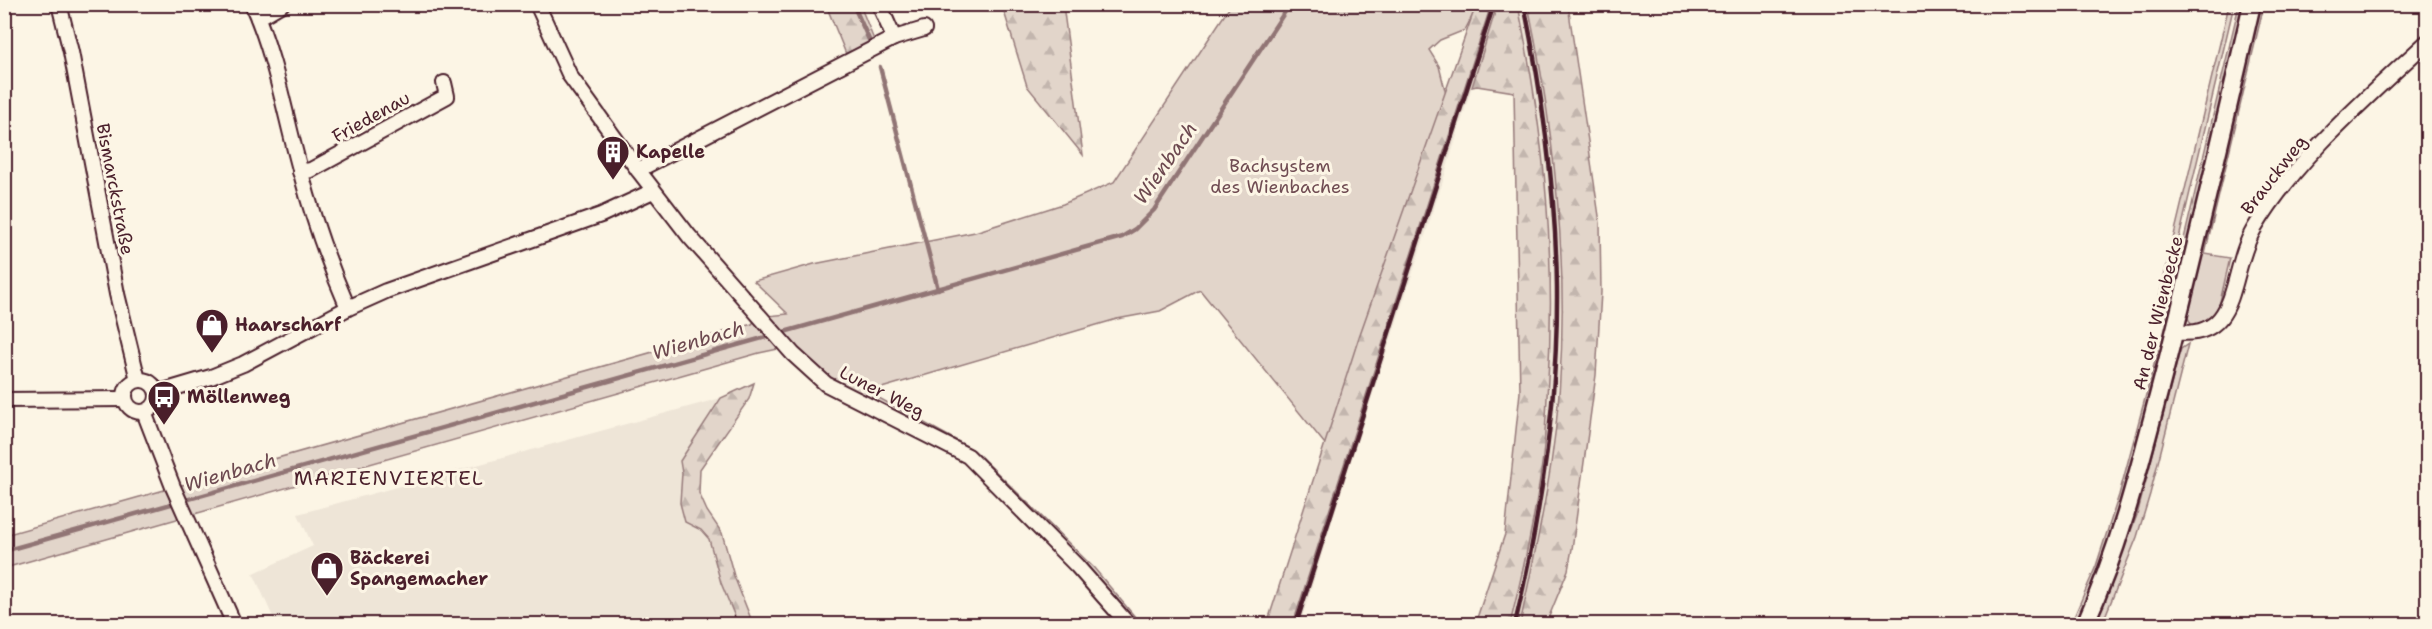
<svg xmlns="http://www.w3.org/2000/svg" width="2432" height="629" viewBox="0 0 2432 629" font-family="'Shantell Sans',sans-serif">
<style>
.built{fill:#eee5d7}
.green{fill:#e2d5ca;stroke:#967a7a;stroke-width:1.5}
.forest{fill:url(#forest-firs);stroke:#967a7a;stroke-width:1.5}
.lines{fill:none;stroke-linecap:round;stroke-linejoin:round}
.stream{stroke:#917474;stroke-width:4.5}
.minor-casing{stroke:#4a1f2b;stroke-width:18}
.tertiary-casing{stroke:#4a1f2b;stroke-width:21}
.minor{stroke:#fcf5e5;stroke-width:14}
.tertiary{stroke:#fcf5e5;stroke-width:16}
.rail{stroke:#4a1f2b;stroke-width:4.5}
.labels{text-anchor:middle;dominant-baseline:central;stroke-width:6;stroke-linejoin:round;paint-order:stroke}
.street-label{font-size:18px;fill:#4a1f2b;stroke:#fcf5e5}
.poi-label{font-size:18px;font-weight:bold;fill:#4a1f2b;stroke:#fcf5e5;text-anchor:start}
.park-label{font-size:18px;fill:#704c53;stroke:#fcf5e5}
.water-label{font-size:20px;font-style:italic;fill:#6d4950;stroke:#fcf5e5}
.neighbourhood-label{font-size:20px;letter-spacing:1.5px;fill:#4a1f2b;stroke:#fcf5e5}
</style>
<defs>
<pattern id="forest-firs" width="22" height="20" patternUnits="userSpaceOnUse" patternTransform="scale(1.5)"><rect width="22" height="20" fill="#e2d5ca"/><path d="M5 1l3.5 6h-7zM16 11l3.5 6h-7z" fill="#c3b6ae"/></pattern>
</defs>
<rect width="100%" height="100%" fill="#fcf5e5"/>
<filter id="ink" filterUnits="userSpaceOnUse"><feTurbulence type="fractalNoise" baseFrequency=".0167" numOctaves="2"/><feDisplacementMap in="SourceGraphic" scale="12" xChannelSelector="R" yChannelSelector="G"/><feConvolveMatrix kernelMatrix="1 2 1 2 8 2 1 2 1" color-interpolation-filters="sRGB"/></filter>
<g filter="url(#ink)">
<g class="built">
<path d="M1528 4 1551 133 1558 211 1562 287 1559 376 1551 463 1531 574 1520 624H1510L1522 573 1543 463 1552 288 1548 212 1541 135 1518 5Z"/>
<path d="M1491 5H1497L1442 184 1352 457 1300 624H1293Z"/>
<path d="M721 398 680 461 682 473 680 503 685 522 701 530 709 539 721 583 738 624H276L255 577 252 574 313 546 298 514Z"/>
</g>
<g class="green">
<path d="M1231 5H1478L1465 30 1440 40 1429 50 1439 66 1447 98 1333 454 1200 290 1160 311 1117 319 868 392 974 450 1094 568 1141 624H1136L1035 513 977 455 822 374 792 346 759 353 5 568V535L752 324 758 317 788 314 754 281 814 264 975 232 1063 204 1114 182Z"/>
<path d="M2229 5H2234L2160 319H2154Z"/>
<path d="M2239 5H2244L2172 313 2165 320Z"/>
<path d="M2260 5H2264L2205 254 2230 258 2217 315C2211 322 2200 328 2191 324L2187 316Z"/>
<path d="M2188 344 2150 494 2137 537 2102 624H2095L2137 515 2178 358 2181 349Z"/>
<path d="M2158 350 2161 351C2139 445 2114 536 2076 624H2071L2096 566 2119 495Z"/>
</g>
<g class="forest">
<path d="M1500 4 1518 5C1545 138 1557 260 1547 397 1546 419 1545 442 1542 464 1535 518 1523 572 1510 624H1475L1505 534 1520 392 1514 92 1477 86 1472 87 1495 12Z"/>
<path d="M826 5H860L878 50 871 53 866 44 846 54Z"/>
<path d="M1002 5H1063L1083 155 1027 86Z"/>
<path d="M1476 5H1491L1293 624H1267L1359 337Z"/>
<path d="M1528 5H1568L1600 223 1601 292 1596 375 1572 549 1568 570 1546 624H1520C1531 571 1543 518 1551 464 1574 313 1559 153 1528 5Z"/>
<path d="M754 383 749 399 700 469 699 493 707 511 722 533 734 576 753 624H738L721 583 709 539 701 530 685 522 680 503 682 473 680 461 721 398Z"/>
</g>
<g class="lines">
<g class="stream">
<path d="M853 4 870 42"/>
<path d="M880 67 938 289"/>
<path d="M4 551 1122 237 1135 229 1154 210 1290 4"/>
</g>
<g class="minor-casing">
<g id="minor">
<path d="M59 4 71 52 117 294 138 380"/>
<path d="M252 4C276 58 285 116 301 173 313 219 329 264 348 308"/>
<path d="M537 4 570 76 638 170 689 236 793 354 826 384 968 456 1077 566 1128 624"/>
<path d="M879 4 894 38"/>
<path d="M258 18 282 4"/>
<path d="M638 170 894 38 924 29"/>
<path d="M300 172 311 170 447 96 444 83"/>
<path d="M2174 332C2242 341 2228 273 2254 229 2294 160 2369 96 2428 41"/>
<circle cx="141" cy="396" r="16"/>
<path d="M157 393 211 377 243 364 348 308 386 291 601 215 653 191"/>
<path d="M4 400 125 399"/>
<path d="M144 412 173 487 234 624"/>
</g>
</g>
<g class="tertiary-casing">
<path id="tertiary" d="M2085 624C2121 545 2141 461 2163 377 2195 253 2223 129 2252 4"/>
</g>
<use href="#minor" class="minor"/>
<use href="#tertiary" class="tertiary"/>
<g class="rail">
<path d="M1296 624 1494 4"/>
<path d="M1515 624C1541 514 1558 401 1557 288 1556 192 1543 98 1524 4"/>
</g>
</g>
</g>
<defs>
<g id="building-pin" transform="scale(1.725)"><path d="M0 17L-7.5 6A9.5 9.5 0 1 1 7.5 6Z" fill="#4a1f2b" stroke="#fcf5e5"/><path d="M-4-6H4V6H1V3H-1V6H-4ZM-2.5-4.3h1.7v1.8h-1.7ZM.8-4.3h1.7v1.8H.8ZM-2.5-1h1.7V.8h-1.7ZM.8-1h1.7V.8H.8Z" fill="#fff"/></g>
<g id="shop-pin" transform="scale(1.725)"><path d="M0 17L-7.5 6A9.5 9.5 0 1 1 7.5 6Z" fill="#4a1f2b" stroke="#fcf5e5"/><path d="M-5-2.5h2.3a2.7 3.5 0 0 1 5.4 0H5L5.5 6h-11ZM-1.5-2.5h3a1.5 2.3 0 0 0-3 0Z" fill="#fff"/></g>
<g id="bus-pin" transform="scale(1.725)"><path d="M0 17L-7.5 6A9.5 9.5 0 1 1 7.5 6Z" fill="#4a1f2b" stroke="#fcf5e5"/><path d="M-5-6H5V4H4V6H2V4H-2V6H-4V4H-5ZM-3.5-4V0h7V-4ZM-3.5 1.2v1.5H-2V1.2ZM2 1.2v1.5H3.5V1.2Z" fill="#fff"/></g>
</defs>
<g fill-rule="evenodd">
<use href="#building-pin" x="613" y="152"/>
<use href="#shop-pin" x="212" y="325"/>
<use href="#bus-pin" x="164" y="397"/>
<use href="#shop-pin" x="327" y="568"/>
</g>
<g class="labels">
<g class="street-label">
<text transform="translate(371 117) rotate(-29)">Friedenau</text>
<text transform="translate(2274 175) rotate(-52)">Brauckweg</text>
<text transform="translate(115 189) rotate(79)">Bismarckstraße</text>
<text transform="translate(2158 313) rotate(-76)">An der Wienbecke</text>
<text transform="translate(882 392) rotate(27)">Luner Weg</text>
</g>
<g class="poi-label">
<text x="636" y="152">Kapelle</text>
<text x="235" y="325">Haarscharf</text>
<text x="187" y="397">Möllenweg</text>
<text x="350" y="558">Bäckerei<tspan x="350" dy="21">Spangemacher</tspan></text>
</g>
<g class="park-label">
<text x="1280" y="166">Bachsystem<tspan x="1280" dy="21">des Wienbaches</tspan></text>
</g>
<g class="water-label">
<text transform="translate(1165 163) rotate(-55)">Wienbach</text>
<text transform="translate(698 340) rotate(-16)">Wienbach</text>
<text transform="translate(230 472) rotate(-16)">Wienbach</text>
</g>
<g class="neighbourhood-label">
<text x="389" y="478">MARIENVIERTEL</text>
</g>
</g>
<rect width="2432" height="629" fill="none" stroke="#fcf5e5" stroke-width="24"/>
<rect x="12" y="12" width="2408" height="605" fill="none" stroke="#4a1f2b" stroke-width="2" filter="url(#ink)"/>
</svg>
